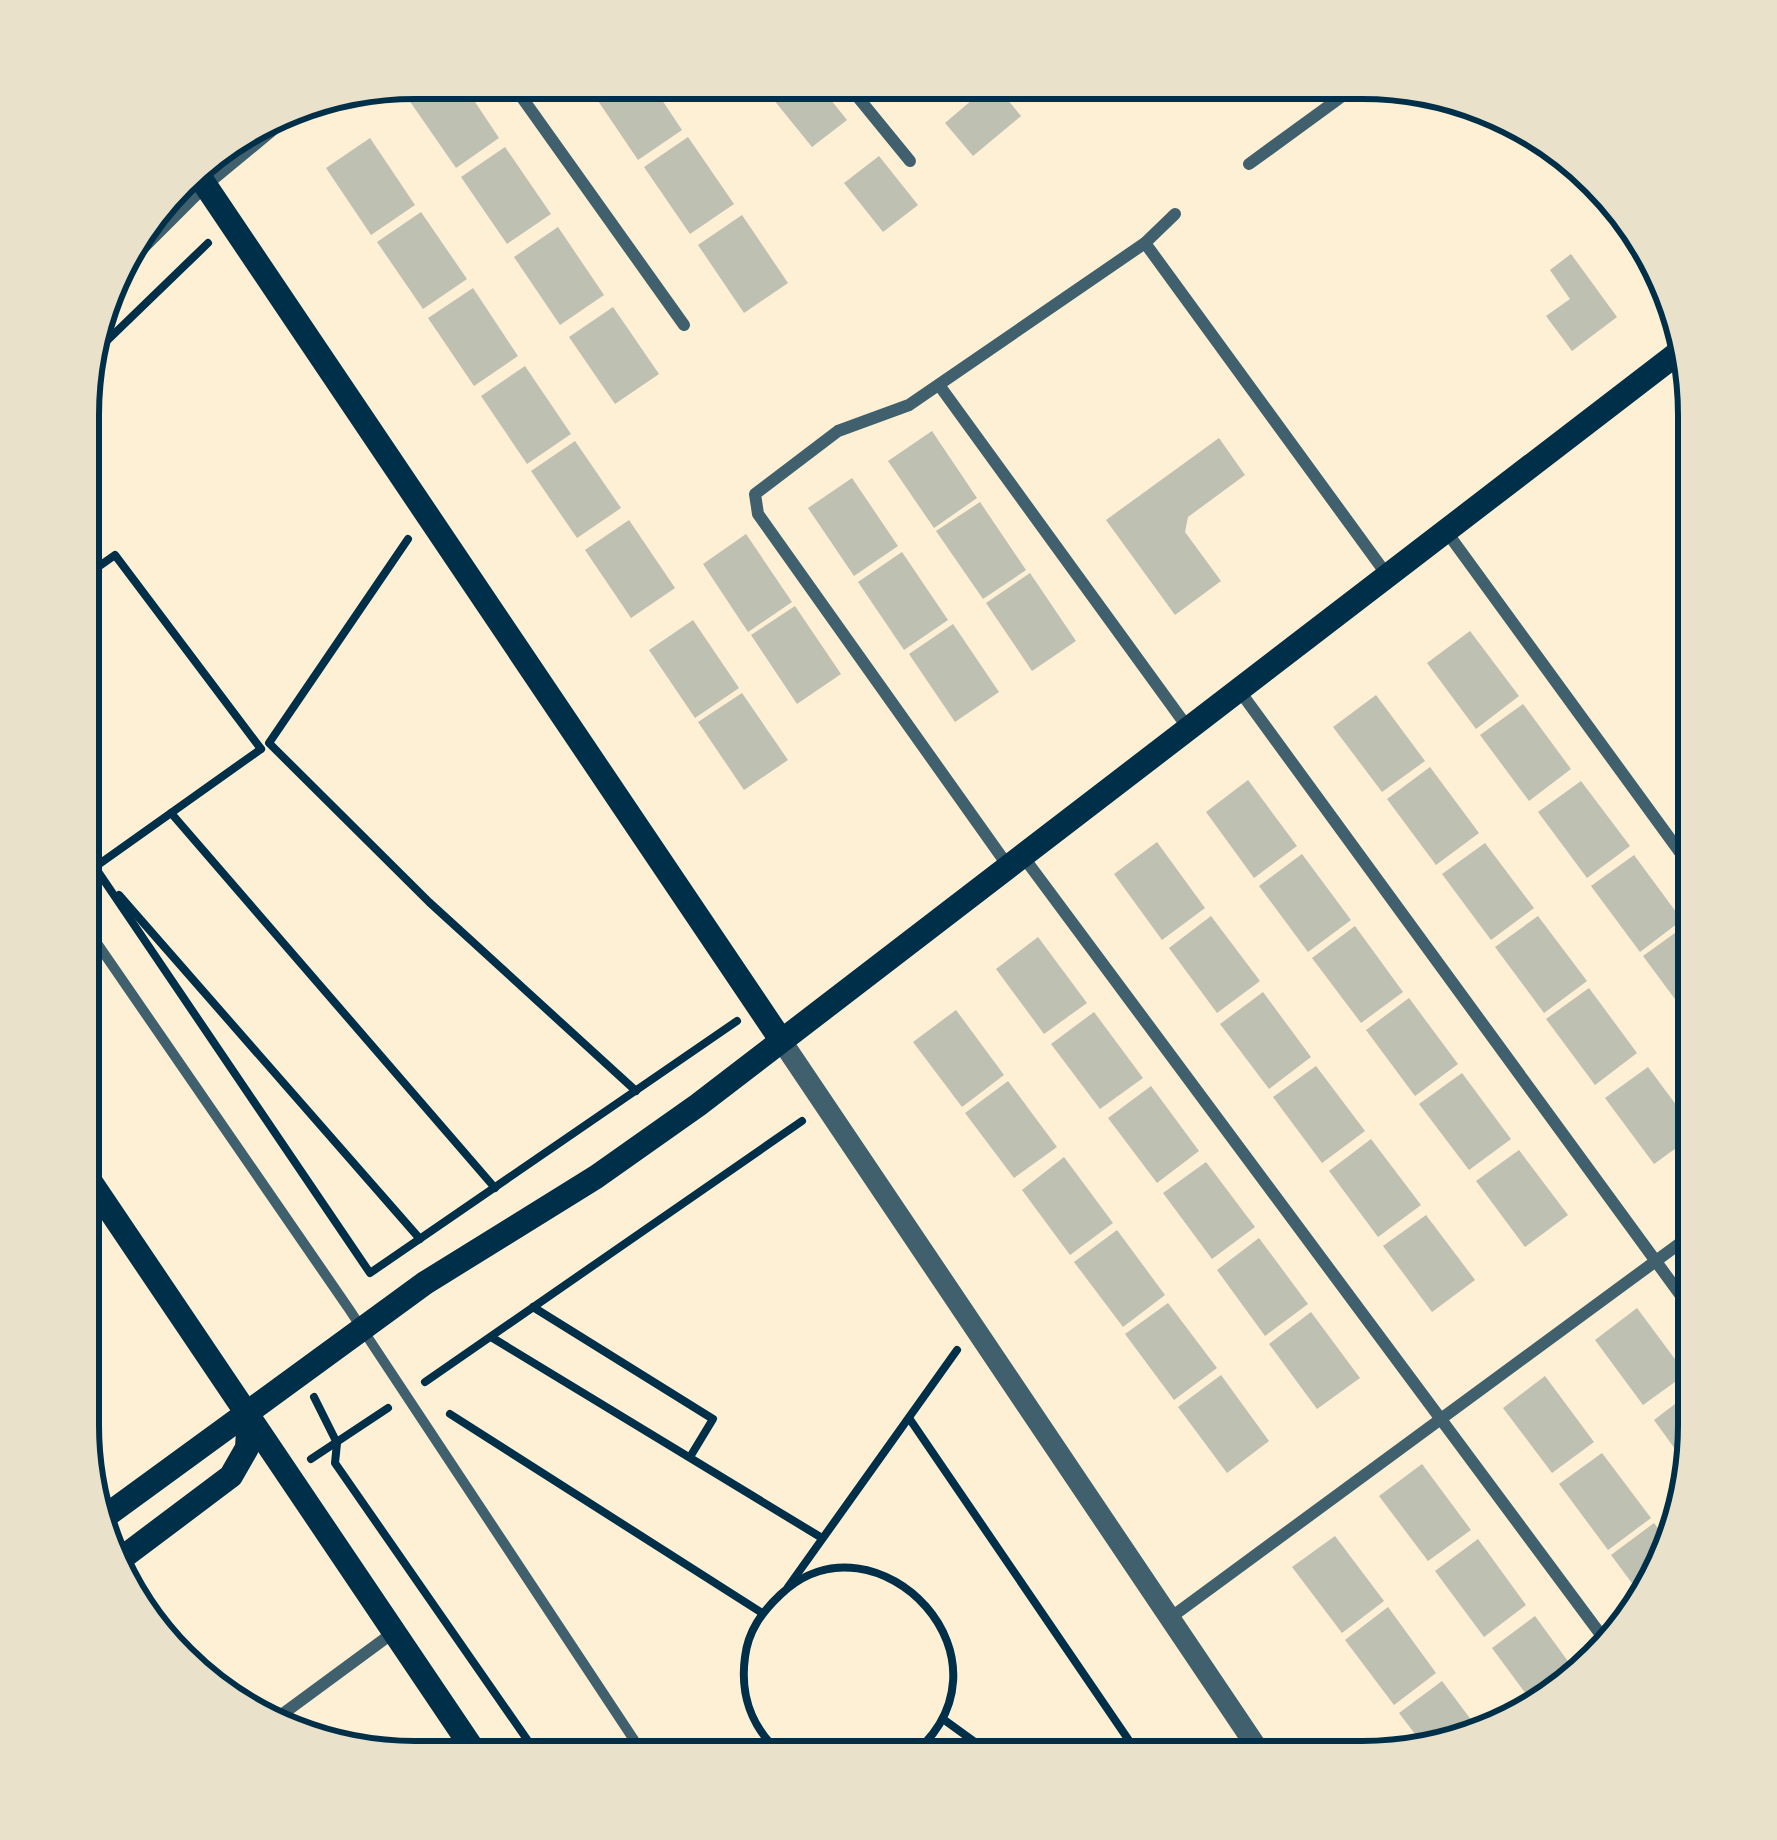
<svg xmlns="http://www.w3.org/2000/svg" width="1777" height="1840" viewBox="0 0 1777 1840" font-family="'Asap Condensed',sans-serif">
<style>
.building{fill:#bec0b2}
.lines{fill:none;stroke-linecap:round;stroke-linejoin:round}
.path{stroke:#003049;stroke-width:8}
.pedestrian{stroke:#3f606c;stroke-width:10}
.minor{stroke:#3f606c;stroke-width:12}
.tertiary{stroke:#3f606c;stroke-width:21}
.secondary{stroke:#003049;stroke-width:24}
.rim{fill:none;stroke:#003049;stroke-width:6}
</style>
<rect width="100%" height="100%" fill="#fdf0d5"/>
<g class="building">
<path d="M442 78H459L499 138 456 168 409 100Z"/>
<path d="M612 79H648L682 130 638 160 592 92Z"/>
<path d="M798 79H814L847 120 812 147 773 99Z"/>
<path d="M993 82 1021 116 973 156 945 123Z"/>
<path d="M688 137 734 204 690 234 644 167Z"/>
<path d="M370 138 415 205 371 235 326 168Z"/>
<path d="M505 147 551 214 507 244 461 177Z"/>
<path d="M879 156 918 205 883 232 844 183Z"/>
<path d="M421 212 467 279 423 309 377 242Z"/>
<path d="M742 215 788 283 744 313 698 245Z"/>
<path d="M558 227 604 295 560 325 514 257Z"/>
<path d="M1571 254 1617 317 1572 351 1546 316 1570 299 1550 270Z"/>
<path d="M473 288 518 356 474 386 428 318Z"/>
<path d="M613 307 659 374 615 404 569 337Z"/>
<path d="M525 366 571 434 527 464 481 396Z"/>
<path d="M932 431 977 498 934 528 888 461Z"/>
<path d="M1219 438 1245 475 1188 517 1185 532 1221 581 1175 615 1106 520Z"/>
<path d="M575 441 621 508 577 538 531 471Z"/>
<path d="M852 478 898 546 854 576 808 508Z"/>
<path d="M980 502 1026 570 983 599 936 531Z"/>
<path d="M629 520 675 588 631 618 585 550Z"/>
<path d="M746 534 792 602 748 632 703 564Z"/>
<path d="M902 552 948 620 904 650 858 582Z"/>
<path d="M1030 573 1076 641 1032 671 986 603Z"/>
<path d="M795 606 841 674 797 704 751 635Z"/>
<path d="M693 620 739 688 695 718 649 650Z"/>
<path d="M953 624 999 692 955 722 909 654Z"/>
<path d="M1470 631 1519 696 1476 729 1427 663Z"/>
<path d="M742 693 788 760 744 790 698 722Z"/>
<path d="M1376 695 1425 761 1382 792 1333 727Z"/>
<path d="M1523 704 1571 769 1529 801 1480 735Z"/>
<path d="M1430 767 1479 833 1436 865 1387 799Z"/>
<path d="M1248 780 1297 846 1254 878 1206 812Z"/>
<path d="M1581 781 1630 846 1587 878 1538 812Z"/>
<path d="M1157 842 1205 908 1162 940 1114 874Z"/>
<path d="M1485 843 1534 908 1491 940 1442 874Z"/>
<path d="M1302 854 1351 920 1308 952 1259 886Z"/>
<path d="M1634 855 1682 920 1640 952 1591 886Z"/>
<path d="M1211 916 1260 981 1217 1013 1169 948Z"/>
<path d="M1538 916 1587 981 1544 1013 1495 947Z"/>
<path d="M1686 925 1698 942V1017L1692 1022 1643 956Z"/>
<path d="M1355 926 1403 992 1361 1023 1312 958Z"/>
<path d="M1038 937 1087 1003 1044 1034 996 969Z"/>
<path d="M1589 988 1637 1053 1595 1085 1546 1019Z"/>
<path d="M1263 992 1311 1057 1269 1089 1220 1024Z"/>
<path d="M1409 998 1458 1064 1415 1096 1366 1030Z"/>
<path d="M956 1010 1004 1075 962 1107 913 1042Z"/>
<path d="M1094 1012 1143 1078 1100 1109 1051 1044Z"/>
<path d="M1316 1066 1365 1131 1322 1163 1273 1097Z"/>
<path d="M1648 1067 1697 1133 1654 1164 1605 1098Z"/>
<path d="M1462 1073 1511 1139 1469 1170 1419 1104Z"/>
<path d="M1008 1081 1057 1147 1014 1178 965 1113Z"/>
<path d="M1151 1086 1199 1151 1157 1183 1108 1118Z"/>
<path d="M1371 1139 1421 1205 1378 1237 1329 1171Z"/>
<path d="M1519 1150 1568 1215 1525 1247 1476 1181Z"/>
<path d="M1064 1157 1113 1223 1070 1255 1022 1190Z"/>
<path d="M1206 1162 1255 1227 1212 1259 1163 1193Z"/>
<path d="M1426 1215 1475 1280 1432 1312 1383 1246Z"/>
<path d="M1117 1230 1165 1295 1123 1327 1074 1262Z"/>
<path d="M1259 1238 1308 1304 1265 1336 1217 1270Z"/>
<path d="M1168 1303 1217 1368 1174 1400 1125 1334Z"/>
<path d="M1637 1308 1686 1374 1643 1405 1595 1340Z"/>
<path d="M1311 1312 1360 1378 1317 1409 1269 1344Z"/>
<path d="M1221 1375 1269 1441 1227 1473 1178 1407Z"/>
<path d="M1545 1376 1594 1442 1552 1473 1503 1408Z"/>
<path d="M1696 1388 1698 1447 1691 1471 1654 1420Z"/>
<path d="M1602 1453 1651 1518 1608 1550 1559 1484Z"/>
<path d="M1422 1464 1471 1530 1428 1561 1379 1496Z"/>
<path d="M1654 1523 1669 1544 1654 1593 1646 1602 1611 1555Z"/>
<path d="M1335 1536 1384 1601 1342 1633 1292 1567Z"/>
<path d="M1478 1539 1526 1605 1484 1637 1435 1571Z"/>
<path d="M1388 1607 1436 1673 1394 1705 1345 1640Z"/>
<path d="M1535 1616 1578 1675 1550 1705 1537 1709 1492 1648Z"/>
<path d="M1442 1681 1478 1729 1425 1747 1399 1713Z"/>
</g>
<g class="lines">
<g class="path">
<path d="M84 363 208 243"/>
<path d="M408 539 269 743 429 902 636 1091"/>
<path d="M83 549 98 567 115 555 261 749"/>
<path d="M171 813 495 1188"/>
<path d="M82 848 370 1273 737 1021"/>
<path d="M97 870 95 867 261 749"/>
<path d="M119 895 420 1239"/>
<path d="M533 1307 713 1419 690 1457"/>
<path d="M491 1337 822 1538"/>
<path d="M425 1382 802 1121"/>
<path d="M314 1397 337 1443 335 1463 542 1761"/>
<path d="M450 1414 762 1613"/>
<path d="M909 1418 1143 1761"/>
<path d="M311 1459 388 1408"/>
<path d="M788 1587 957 1350"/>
<path d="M943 1719 1001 1761"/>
<path d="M789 1761C755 1734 739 1701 745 1657 748 1631 762 1612 780 1595 874 1503 1034 1663 905 1761"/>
</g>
<path class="pedestrian" d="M81 920 349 1309 648 1761"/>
<g class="minor">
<path d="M508 78 684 325"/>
<path d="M843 79 910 161"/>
<path d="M1041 80 1043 83"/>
<path d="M1249 164 1363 81"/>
<path d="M1145 243 1387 575"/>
<path d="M110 281 205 186 316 94"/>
<path d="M939 385 1188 728"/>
<path d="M1446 531 1698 877"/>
<path d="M1239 690 1698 1319"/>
<path d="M1022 855 1607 1643"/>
<path d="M1008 866 758 514 755 494 838 431 909 405 1145 243 1175 214"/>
<path d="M1170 1618 1698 1230"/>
<path d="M269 1724 394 1632"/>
</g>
<path class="tertiary" d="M781 1040 1266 1761"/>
<g class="secondary">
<path d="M191 164 781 1040"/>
<path d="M80 1166 481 1761"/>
<path d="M103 1518 425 1283 596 1177 698 1105 1683 349"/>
<path d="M118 1561 231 1476 247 1448 249 1413"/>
</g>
</g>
<path d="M0 0H1777V1840H0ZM415 99H1362A316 316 0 0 1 1678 415V1425A316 316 0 0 1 1362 1741H415A316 316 0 0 1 99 1425V415A316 316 0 0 1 415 99Z" fill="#e9e1ca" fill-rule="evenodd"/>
<path class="rim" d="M415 99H1362A316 316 0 0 1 1678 415V1425A316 316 0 0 1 1362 1741H415A316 316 0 0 1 99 1425V415A316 316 0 0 1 415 99Z"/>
</svg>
